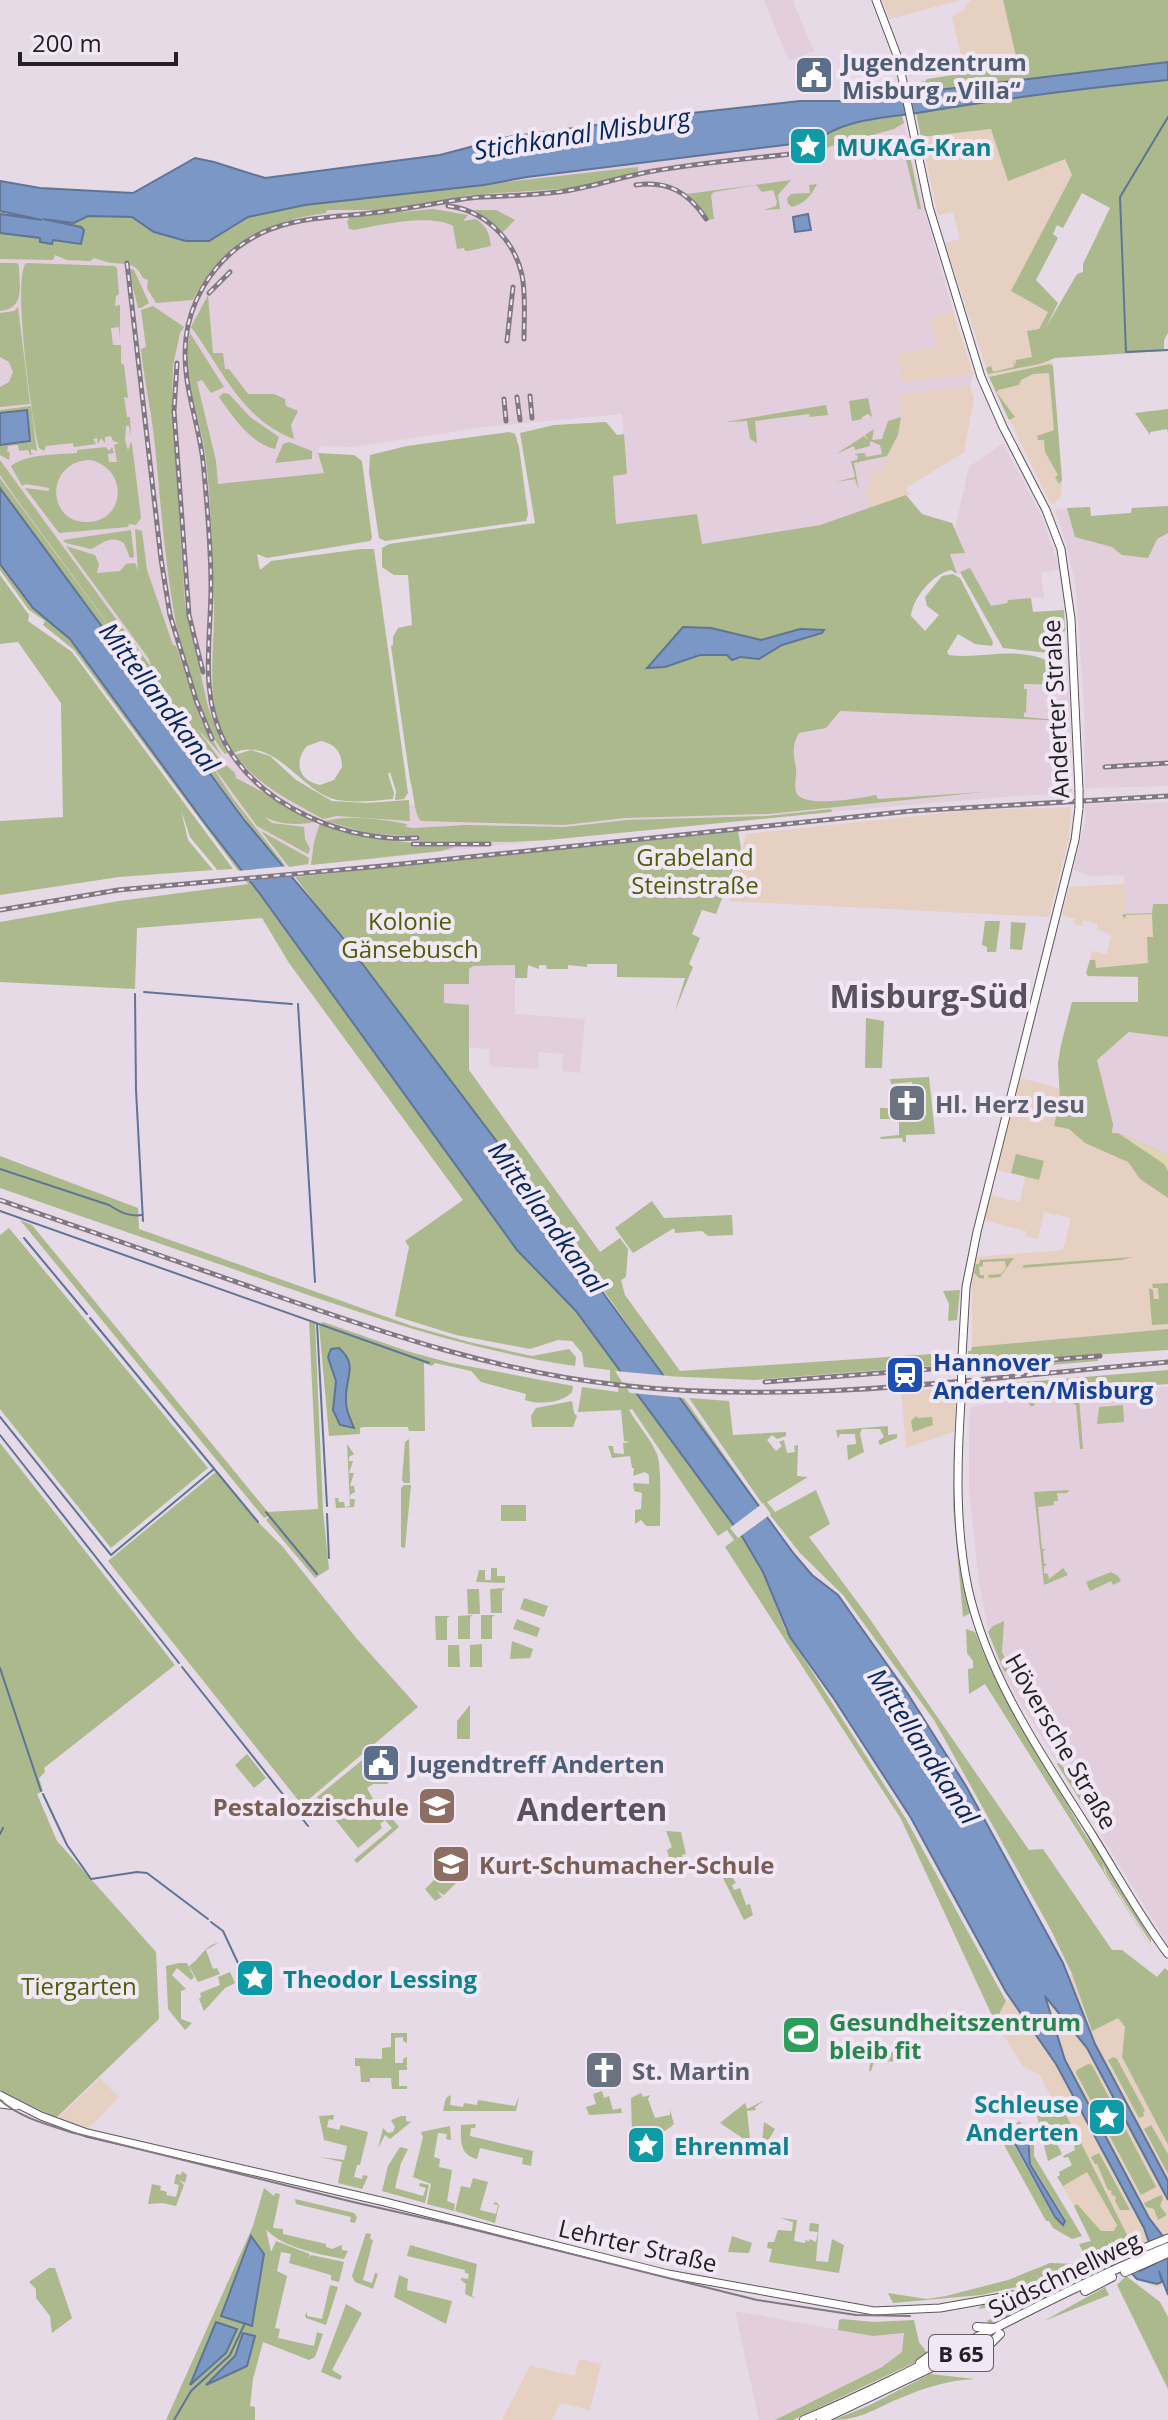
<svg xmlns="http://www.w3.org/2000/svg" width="1168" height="2420" viewBox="0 0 1168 2420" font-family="'Open Sans',sans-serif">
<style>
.commercial{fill:#e5d0c2}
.industrial{fill:#e2cedd}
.green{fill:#abb98c;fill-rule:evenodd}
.sand{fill:#dfd5b0}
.water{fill:#7a97c6;stroke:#607496;stroke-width:2}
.pier{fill:#e5dae6}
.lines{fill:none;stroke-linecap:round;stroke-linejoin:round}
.stream{stroke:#607496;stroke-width:2}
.secondary-casing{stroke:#5d545e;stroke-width:9}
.trunk-casing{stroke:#5d545e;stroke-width:10}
.secondary{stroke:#fff;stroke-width:7}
.trunk{stroke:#fff;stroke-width:8}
.tram{stroke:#807981;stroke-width:2}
.rail-casing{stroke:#807981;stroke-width:5}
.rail{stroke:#f2e7f4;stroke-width:2;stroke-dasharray:6;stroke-linecap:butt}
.secondary-bridge-casing{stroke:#5d545e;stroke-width:9;stroke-linecap:butt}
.secondary-bridge{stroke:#fff;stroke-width:7}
.labels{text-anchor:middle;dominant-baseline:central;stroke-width:8;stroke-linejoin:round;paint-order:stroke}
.shield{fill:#f2e7f4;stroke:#625c63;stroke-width:2}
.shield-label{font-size:22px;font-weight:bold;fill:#242125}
.service-label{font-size:24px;font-weight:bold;fill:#4e5e75;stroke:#f2e7f4;text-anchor:start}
.culture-label{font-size:24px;font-weight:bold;fill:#0d838f;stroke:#f2e7f4;text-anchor:start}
.street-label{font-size:24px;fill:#242125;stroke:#f2e7f4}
.park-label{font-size:24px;fill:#4c5f06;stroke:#f2e7f4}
.worship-label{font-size:24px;font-weight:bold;fill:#5b616d;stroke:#f2e7f4;text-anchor:start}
.transit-label{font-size:24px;font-weight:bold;fill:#164399;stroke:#f2e7f4;text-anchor:start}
.education-label{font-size:24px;font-weight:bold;fill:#785e54;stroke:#f2e7f4;text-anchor:end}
.leisure-label{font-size:24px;font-weight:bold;fill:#27864d;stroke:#f2e7f4;text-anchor:start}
.water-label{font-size:26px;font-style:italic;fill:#042860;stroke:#f2e7f4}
.district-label{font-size:32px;font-weight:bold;fill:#5a515c;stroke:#f2e7f4}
</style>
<rect width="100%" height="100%" fill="#e5dae6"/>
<g class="commercial">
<path d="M882 0H960L890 19Z"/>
<path d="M971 0H1003L1019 66 965 72 952 17 966 8 965 5Z"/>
<path d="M991 129 1065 159 1072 176 1011 291 1048 312 1039 329 1027 331 1045 362 1051 360 1053 366 1062 480 1061 495 1055 503 1051 504 1045 493 989 377 945 243 960 239 953 212 938 215 921 137Z"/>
<path d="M953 311 973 374 901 382 896 354 938 346 929 318Z"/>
<path d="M970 385 974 399 964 452 906 488 910 494 869 508 865 489 870 471 882 469 898 435 901 417 898 394Z"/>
<path d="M1071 807 1069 839 1049 917 729 901 746 834 973 810Z"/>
<path d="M1125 884 1127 914 1163 912 1159 968 1088 976 1086 973 1092 951 1107 954 1111 935 1097 929V924L1083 920 1082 926 1074 924 1075 919 1062 915 1069 887Z"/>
<path d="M1017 1077 1058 1088 1069 1129 1085 1143 1129 1162 1140 1179 1168 1198V1329L972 1347V1271L975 1257 1063 1250 1071 1218 1044 1212 1038 1239 1025 1236 1026 1231 983 1220 988 1195 1020 1202 1025 1177 994 1169Z"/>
<path d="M956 1388 954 1432 906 1448 901 1391Z"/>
<path d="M1072 1974 1092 2030 1118 2018 1125 2027 1122 2057 1168 2145V2283L1156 2288 1142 2280 1126 2243 1091 2241 1083 2220 1062 2186 1087 2171 1040 2075 1023 2066 995 2022 1006 2001Z"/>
<path d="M100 2078 119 2097 91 2126 86 2128 58 2118Z"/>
<path d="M579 2359 601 2364 590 2410 561 2403 552 2420H502L530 2366 575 2376Z"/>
</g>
<g class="industrial">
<path d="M764 0H795L793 2 814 51 789 61Z"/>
<path d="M902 115 918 187 953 311 930 319 938 346 896 354 901 382 973 374 970 385 898 394 901 417 898 435 882 469 870 471 871 487 865 489 869 508 820 525 702 544 655 519V521L616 524 613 475 627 473 622 414 484 427 353 447 320 446 318 453 324 473 218 485 212 659 231 743 239 755 319 809 405 811 409 805 435 804 790 709 1024 718V684L1069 686 1072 793 1016 796 698 823 357 861 283 867 213 778 0 488V233L81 227 0 214V211L186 241 305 205 484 185 527 177 817 141 826 133Z"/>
<path d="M1003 443 1042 517 1060 569 1041 573 1044 597 1008 600 1007 603 991 606 970 569 957 574 950 554 965 553 955 529 969 467Z"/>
<path d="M1168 506V786L1085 788 1084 706 1076 589 1068 551 1055 510 1090 507 1091 516 1131 513 1132 508Z"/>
<path d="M1168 802V913L1126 914 1124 875 1092 876 1073 870 1085 823V804Z"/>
<path d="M515 965V1014L585 1019 580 1073 562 1071 563 1054 539 1052 538 1069 489 1066 490 1049 468 1047 469 1005 444 1004V984L472 966Z"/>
<path d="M1132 1031 1168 1037V1155L1118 1133H1112L1097 1059Z"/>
<path d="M1168 1387V1945L1002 1672 989 1633 979 1583 969 1490V1432L970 1407 1028 1398Z"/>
<path d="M735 2311 873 2336 905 2333 902 2352 882 2367 775 2420H759Z"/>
</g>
<g class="green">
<path d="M1003 0H1168V62L912 93 911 84 926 81 927 79 1018 65Z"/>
<path d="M1168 80V333L1164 340V351L1055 358 1040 364 988 374 986 368 991 366 993 372 1014 367 1013 358 1015 366 1016 360 1032 357 1027 331 1039 329 1048 312 1011 291 1072 175 1065 159 1008 181 991 129 921 137 916 113 988 100ZM1082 193 1110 208 1083 264V272L1077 274 1045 329 1058 303 1036 280 1058 238 1053 234 1057 225 1063 228Z"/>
<path d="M902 115 904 123 894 129 825 148 824 145 818 147 817 141C839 121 874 120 902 115Z"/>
<path d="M898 137 907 142 921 209H918L902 143 895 140Z"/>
<path d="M638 167V171L633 174 574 188 471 195 383 210H327L326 213C263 222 223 242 193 300L156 303 147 288 148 280 143 278C134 259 124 266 107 262 103 261 99 259 94 258L90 261 67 260 55 255 53 260 0 259V233L41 238V242L51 244 53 240 80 244 81 227 0 214V211L74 223 88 216 132 217 154 232 209 241 248 217 305 205Z"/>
<path d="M791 180 778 195 780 209 764 210 776 206 777 202 773 190 762 192 756 185 714 192 711 195 714 219 708 220 687 194Z"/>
<path d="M817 184C812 194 805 204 792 207L788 204 787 198 791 194 810 193 809 185Z"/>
<path d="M433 209 468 215 463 221 476 219C487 227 489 232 491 246L468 251H465L464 248 457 249 453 226C431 213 378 225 354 230L349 229 347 222 350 217Z"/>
<path d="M474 210H496L515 220 503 232Z"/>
<path d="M0 263H17L19 266C19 286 26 308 0 311Z"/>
<path d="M26 263 115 266 117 269 119 294 116 296 115 306 120 305V338L119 327 111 328 113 345H121V363L124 365 128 398 124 397 127 417H130L131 436 129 426H126L125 441 128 450 131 442 132 444 141 518 136 525 129 524 128 527 59 533 25 488 49 491V488L26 484 22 486 11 466C27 453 58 455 77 453V450L106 447 109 451 112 447 114 453 108 454 109 462H117L114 445 119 443 113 441 111 436 105 437V443L101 438 98 444 97 438 93 439 96 444 74 447 73 443 46 446 44 451 39 448C32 421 12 280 26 263ZM90 460C129 468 126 522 87 522 46 523 45 461 90 460Z"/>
<path d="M128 268 134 270 149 303 141 308H138Z"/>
<path d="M208 295 213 353H223L225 369H229L248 394H274L285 399 286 406 298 411 291 425 294 439C241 419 223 370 191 327Z"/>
<path d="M153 306 184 327 180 333 173 366 172 403 185 604 208 707 219 736 229 752 225 754C171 685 164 533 155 446 152 413 144 381 141 349L146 347 141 310Z"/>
<path d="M18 307 30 404 0 407V387L9 382 13 372 9 362 0 357V313L14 311Z"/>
<path d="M190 333 224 387 211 393 202 380 197 382 216 461 218 484 324 473 318 453 354 455 362 461 372 538 370 541 267 558 257 554 260 570 271 561 361 549H374L408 793 404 799 395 800 396 791 390 772 388 774 394 793 393 799C373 801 349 804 330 798 297 785 273 736 233 753 202 704 215 658 214 605 213 556 211 507 206 459 201 417 180 376 190 333ZM321 741C335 744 342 752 342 767L334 780 320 785C299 781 293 762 307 746Z"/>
<path d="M1050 364 1053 366 1062 480 1059 484 1055 477 1058 475 1045 452 1044 440H1038L1037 436 1054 430 1049 373 1033 374 1021 380 1019 385 998 390 997 393 1015 417 1009 420 989 377Z"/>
<path d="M223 393 229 394 250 417 279 437 275 449C252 444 234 419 219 397Z"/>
<path d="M868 398 872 417 868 414 862 417V419L852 421 849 401Z"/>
<path d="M826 405 828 415 810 417 809 414 755 421 757 443 750 439 747 421 725 422Z"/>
<path d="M31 406 37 451 31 449V453H34L30 455 28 450 19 451 18 445 8 446 7 452H10L9 460 0 455V445L31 441 27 410 0 413V410Z"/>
<path d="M1168 409V433L1167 429 1150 432V435L1135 413Z"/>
<path d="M901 417 898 435 887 456 854 463 859 491 855 479 836 482 855 477 851 461 857 460 858 456 854 454 865 453 866 457 882 454 880 445 870 441V446L855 450 854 446 836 454 864 436 869 441 865 435 874 429 872 440 882 439 888 421Z"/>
<path d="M606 422 617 435 624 434 627 474 613 476 616 524 697 514 702 544 820 525 906 495 922 514 952 523 965 553 950 554 957 574 951 570C933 574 913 597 911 616L925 631 939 615 927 606 925 597 942 576 953 574 960 578 993 642 992 646 975 644 958 634 947 652 949 655C986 660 1031 641 1061 671L1062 685 1024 684V689H1027L1026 712 1024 713V717L1070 721 840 711 826 728 799 733C791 746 794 755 796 769 797 777 793 787 797 794 807 808 862 798 876 795L878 799 984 792 768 814 625 818 564 825 421 821C414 814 414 793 410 780L391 646 393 645V637L398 628 412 625 408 575H394L382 567V548L389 544 535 523 520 433 554 425ZM683 627 711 628 761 640 799 630H823L822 633 782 645 759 659 716 654 689 657 673 662 669 642Z"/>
<path d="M509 432 515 434 519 447 528 514 526 521 385 541 379 538 369 472 370 455 407 446Z"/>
<path d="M289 442 312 451V459L275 463 283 444Z"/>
<path d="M0 460 151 667 149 659 66 546 95 555 99 564 97 573 120 571 126 564 135 563 138 570 135 529 142 531 147 570 173 645 176 646 201 720 222 756 197 728 221 761 235 773 236 778 318 821C302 826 278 825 263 816L272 823 304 827 305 839 310 849 308 854 257 826 207 758 232 797 287 868 269 851 0 488V478L203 753 15 497 0 475Z"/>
<path d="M1168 506V533L1157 539 1148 558 1122 555 1112 547 1075 537 1067 508 1090 507 1091 516 1131 513 1132 508Z"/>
<path d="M131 530 134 557 130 558 124 543C110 534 102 544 91 549L66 543 63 540Z"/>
<path d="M0 564 33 608 70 639 204 822 260 894 517 1250 576 1311 743 1538 763 1572 785 1629 906 1819 1006 2001 995 2022 901 1819 725 1547 734 1540 727 1530 718 1536 632 1409 629 1410C637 1424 651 1439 657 1454 662 1468 660 1509 660 1526H646L641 1520 635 1524V1510L641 1509 642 1493 634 1491 633 1483 649 1484V1475L645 1472 633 1476 634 1468H632L630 1456 612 1458 608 1446H613L614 1453 624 1454 623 1443 630 1442 624 1441 621 1410 578 1412 582 1387 618 1392 619 1383 610 1381V1370L584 1367 582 1353 572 1341 558 1340 530 1349 456 1335 395 1316 409 1247 405 1241 463 1200 289 963 262 918 137 928 135 989 0 982V922L119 901 248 884 74 650 43 625 45 621 29 610 0 570Z"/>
<path d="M970 568 991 606 1007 603 1008 600 1031 598 1033 612 1064 610 1065 631 1062 632 1063 638 1060 639 1059 654 1003 648 960 572Z"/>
<path d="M0 575 29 615 28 621 72 652 233 869 217 870 215 867 190 837 181 810 188 840 213 870 119 877 0 895V821L63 817 61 703 18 642 0 644Z"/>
<path d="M251 750 270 756 296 780 332 801 366 803 409 800 410 821 337 816 323 819C291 801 258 786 235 755Z"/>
<path d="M831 809 832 812 548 840 509 842 419 841 418 837 367 833 326 821C351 814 383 820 407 824L406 827 413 828 467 825 565 827 627 820 767 816Z"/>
<path d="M320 823 362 836 412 843 413 845 455 847 441 851 311 865 314 842Z"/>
<path d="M261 831 309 858 308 864 289 867Z"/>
<path d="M738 831 741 849 716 914 702 910 692 934 700 938 689 964 693 967 675 1011 685 978 617 977V964H587V967L568 965V969H547L546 965H539V969L528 965 527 978H515V965L473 966 469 969V984H444V1003L469 1005V1070L600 1252 620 1238 628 1249 626 1277 621 1280 625 1295 680 1371 947 1353 949 1357 957 1356 956 1364 754 1380 664 1376 523 1176 295 877Z"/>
<path d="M1153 904H1168V1037L1129 1032 1097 1060 1113 1124 1112 1133H1118L1168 1155V1198L1140 1179 1128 1162 1085 1143 1069 1129 1054 1126 1060 1101 1058 1063 1061 1045 1072 1002H1138V977L1088 976 1086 973 1090 960H1095L1096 968 1148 963 1147 937H1153L1152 914 1126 915 1125 919 1122 915 1125 914 1152 913Z"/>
<path d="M985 921H1000L996 952H987V947L982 945Z"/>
<path d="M1011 922 1026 923 1022 950 1010 949Z"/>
<path d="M866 1018 884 1021 882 1068H865Z"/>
<path d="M929 1077 935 1134 906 1135V1142H903L902 1138 881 1139 880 1137 899 1135V1119H880V1108H887L892 1114H919L920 1109 925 1107 922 1093H912V1082L891 1084 890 1079Z"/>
<path d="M1016 1154 1044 1161 1039 1180 1011 1173Z"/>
<path d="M0 1156 138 1208 139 1229 412 1326 469 1342 532 1356 569 1349 576 1357 575 1366C466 1350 363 1314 259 1278 173 1248 86 1218 0 1188Z"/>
<path d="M652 1201 664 1218 732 1215 733 1235 708 1236 702 1231 675 1233 674 1228 633 1253 615 1228Z"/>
<path d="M20 1220 32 1225 268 1512 318 1509 309 1321 315 1323 323 1511 329 1569 315 1578 266 1520 271 1515 264 1518Z"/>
<path d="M9 1228 208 1468 111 1548 0 1409V1235Z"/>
<path d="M1133 1257 1121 1260 1022 1268 1024 1265Z"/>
<path d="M1014 1258 1000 1277 989 1278 988 1275 1001 1274 1006 1268 1005 1261 983 1262V1266L979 1267 980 1275H984V1279L979 1278 974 1273 976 1264H979L980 1260Z"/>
<path d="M1168 1283V1324L1152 1325 1149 1288 1153 1290 1154 1299H1159L1158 1288H1153L1152 1284Z"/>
<path d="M960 1290 957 1320 948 1321 949 1304 943 1291Z"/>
<path d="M323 1322 410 1352 451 1363 573 1386 572 1392C563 1403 537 1405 525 1400L526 1394 481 1382 471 1371 435 1363 432 1366 424 1363 425 1431H409L408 1427H363L360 1428V1434L329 1436 319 1325Z"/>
<path d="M1168 1329V1350L968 1363V1351H971L972 1347Z"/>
<path d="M1098 1358V1361L976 1371V1367Z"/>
<path d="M1168 1370V1384L966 1400 967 1387Z"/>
<path d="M1076 1395 1079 1397 1083 1449H1080L1076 1405 1073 1404 1072 1399 1035 1401 1034 1406H1030L1029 1398Z"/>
<path d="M680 1398H684L755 1499Z"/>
<path d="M689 1398 729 1401 733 1435 786 1432V1436L777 1439 772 1435 767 1440 776 1451 782 1446 779 1442 784 1440 787 1453 795 1452 794 1446 798 1445 797 1476 808 1477 767 1502 775 1512 816 1490 830 1524 809 1537 867 1615 1029 1850 1043 1849 1112 1950H1122L1157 1977 1165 1968 1168 1971V2145L1122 2057 1125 2027 1118 2018 1092 2031 1072 1974 1052 1932 934 1720 843 1595 800 1553 770 1515Z"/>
<path d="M572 1401 574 1413 577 1416 573 1427H532L531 1416 536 1408Z"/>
<path d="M1123 1405 1124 1422 1097 1424 1099 1407Z"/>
<path d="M916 1416 918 1418 932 1417 933 1425 913 1432 911 1421Z"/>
<path d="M888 1426V1435L897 1434V1438L880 1445 878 1441 884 1437 880 1429H862L860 1434 864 1452 848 1460 847 1445 856 1444 855 1434H840L838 1439 836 1430Z"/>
<path d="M409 1439 410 1483H404L402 1480 405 1442Z"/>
<path d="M954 1441 958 1551 970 1613 963 1617 953 1506Z"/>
<path d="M0 1443 175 1665 44 1768 45 1772 39 1778 43 1791 37 1794 57 1841 156 1952 159 2019 56 2118 0 2090Z"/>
<path d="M347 1444 354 1454 349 1457V1461H353L349 1473H354L350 1486H354L355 1492 350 1495V1499H355L354 1507 336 1508 335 1498H338L339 1502H344L345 1507 350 1506Z"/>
<path d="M217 1471 258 1522 282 1546 357 1639 418 1707 302 1805 108 1561Z"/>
<path d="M404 1485H411L405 1548 401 1547V1488Z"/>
<path d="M1069 1490 1067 1493H1057L1058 1501H1054V1505L1038 1507 1042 1549H1046L1043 1551 1044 1563 1047 1565 1044 1566V1573L1048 1574 1049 1579 1063 1568 1068 1575 1044 1585 1034 1492Z"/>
<rect x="501" y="1505" width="25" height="16"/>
<path d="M491 1568H497V1576H505V1583L476 1582 479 1570H485V1580H491Z"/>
<path d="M1111 1572 1118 1576 1121 1581 1113 1585 1111 1581 1090 1591 1086 1582Z"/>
<path d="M505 1588 502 1591V1613H491L490 1589Z"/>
<path d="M467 1589H479L480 1614H468Z"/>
<path d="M524 1598 548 1606 544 1617 520 1609Z"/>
<path d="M473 1615 470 1617V1639H458V1616Z"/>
<path d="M481 1615H495L492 1617V1639H481Z"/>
<path d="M435 1616H450L447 1618V1640H436Z"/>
<path d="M517 1619 540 1628 537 1637 513 1629Z"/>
<path d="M1004 1621 1002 1652 1012 1673 1004 1671 988 1632 993 1626Z"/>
<path d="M966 1629 975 1632C995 1685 1026 1733 1055 1782 1068 1803 1077 1825 1093 1846L1072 1810 1074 1813 1151 1939V1943L1106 1873 1103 1863 1104 1871 1159 1960 985 1684 969 1694 968 1669 973 1668V1661L967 1653Z"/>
<path d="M512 1641 533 1649 530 1658 510 1659Z"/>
<path d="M482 1644V1667H470V1645Z"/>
<path d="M448 1645H459L460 1667H448Z"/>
<path d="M470 1705V1739H457V1721Z"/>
<path d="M377 1748 384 1757H375V1771L372 1774 375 1777 383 1776 384 1768H388V1784H373L367 1788 376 1805 384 1799 387 1802V1812L399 1827 357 1863 354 1860 392 1828 385 1820 380 1824 382 1828 358 1848 317 1797Z"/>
<path d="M247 1754 266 1778 254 1788 235 1765Z"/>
<path d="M1059 1763 1067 1771 1076 1767 1086 1789 1096 1785 1098 1791 1080 1800 1057 1764Z"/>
<path d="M666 1831 681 1832 686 1854 682 1855 686 1868 673 1873 667 1850 672 1847Z"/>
<path d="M728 1870 736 1883 732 1885 734 1890 740 1888 746 1905 750 1904 753 1915 744 1920 721 1874Z"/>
<path d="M446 1873H459V1880L444 1895 437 1891 442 1897 435 1901 425 1889 438 1876H445Z"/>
<path d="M218 1943 206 1950 213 1969 217 1968 220 1974 198 1982 189 1966C199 1960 205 1945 218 1943Z"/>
<path d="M179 1963H187L194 1977 191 1980 177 1968 172 1975 186 1989 181 1991V2019L192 2023 185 2030 168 2009 166 1966Z"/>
<path d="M230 1972 235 1983 225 1988 204 2011 199 1999 201 1997 200 1993 220 1985 218 1977Z"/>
<path d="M391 2033H407V2043L403 2041V2037L395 2038V2063H403V2059L407 2057V2065H404L407 2066V2070H399V2086H407V2089H392L391 2078H370V2082H361L360 2066H355V2058L382 2059V2048L391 2047Z"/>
<path d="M908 2048V2061L874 2062 871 2071H869L871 2058Z"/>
<path d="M1113 2057 1117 2059 1145 2111 1143 2112 1144 2116 1139 2118 1108 2060Z"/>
<path d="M622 2064V2085L604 2086 602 2075Z"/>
<path d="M1088 2064 1092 2065 1156 2187 1141 2195 1076 2073 1077 2070Z"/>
<path d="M602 2091 604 2098 609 2096 613 2110 621 2108 622 2113 589 2115 586 2107 596 2104 593 2094Z"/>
<path d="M641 2093 643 2097 650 2095 648 2099 655 2118 670 2115V2110L674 2124C661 2136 650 2137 632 2133L631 2098Z"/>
<path d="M451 2095 450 2105 463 2107 464 2103 477 2105 478 2100 515 2106 519 2096 516 2111H443L446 2098Z"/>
<path d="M765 2100 755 2107 756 2110 747 2111 750 2139 762 2142 764 2122 775 2129 762 2151 720 2123 745 2103 747 2109Z"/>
<path d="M1045 2100 1047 2103 1058 2100 1077 2136 1070 2139 1064 2129 1060 2130 1058 2128 1051 2135 1043 2138 1034 2105Z"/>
<path d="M334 2115 333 2120 329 2119 327 2127 339 2130 341 2125 368 2132 360 2165H357L354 2177 362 2179 363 2175 368 2176 362 2189 338 2183 342 2162 320 2157 344 2160 347 2146 324 2140 319 2116Z"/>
<path d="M401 2116H406V2121L411 2122 390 2139 385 2135 378 2148 383 2128 388 2133 393 2132 395 2127 391 2120Z"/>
<path d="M1019 2121 1034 2137V2156L1082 2236 1072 2239 1053 2228 1049 2221H1046L1003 2143 1008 2134 1054 2217 1063 2225 1066 2220 1031 2163 1029 2136 1016 2124Z"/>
<path d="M476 2124 475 2128H471L470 2136 533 2151 531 2166 522 2164 523 2158 480 2148 477 2159C459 2154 461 2141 461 2125Z"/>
<path d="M1151 2125 1168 2154V2174L1144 2129Z"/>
<path d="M450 2126 451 2140 446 2139 447 2134 438 2133 434 2157 440 2159 439 2167 452 2170 447 2201 455 2204 454 2211 427 2204 431 2184 413 2177 423 2137 421 2132Z"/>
<path d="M1054 2137 1062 2154 1048 2161 1043 2141Z"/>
<path d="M1081 2143 1132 2245 1122 2249 1115 2247 1092 2264 1067 2271 1053 2279 981 2295 893 2303 888 2293 927 2299 946 2296 1008 2280 1050 2263 1077 2264 1082 2262 1084 2254 1079 2244 1091 2241 1074 2206 1077 2204 1101 2231H1114L1117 2225 1087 2172 1063 2186 1057 2177 1060 2175 1059 2172 1072 2165 1068 2157 1064 2158 1063 2156 1075 2150 1074 2146Z"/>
<path d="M400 2147 408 2149 401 2163 395 2188 423 2196 426 2188 419 2186 420 2183 429 2185 425 2203 382 2191 388 2166Z"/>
<path d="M1099 2153 1130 2210H1120L1115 2201 1116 2197 1111 2194 1112 2191 1108 2190 1097 2164H1095L1091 2157Z"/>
<path d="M182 2171 187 2175 185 2183 179 2180 184 2185 176 2206 162 2203 148 2204 152 2184 161 2186 160 2190 167 2192 166 2195 176 2197 179 2185 174 2184 176 2174 181 2175Z"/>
<path d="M473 2178 488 2182 480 2210 496 2214 498 2205 493 2204 496 2202 499 2205 495 2223 455 2211 461 2186 470 2188Z"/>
<path d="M264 2188 274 2196 275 2193 280 2194 273 2228 283 2229V2234L326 2244V2247L332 2249 342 2245V2250L348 2251 344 2259C322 2255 280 2247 266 2229L271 2252 276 2241 310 2254 308 2258 311 2255 344 2262 339 2282 331 2280V2275L289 2263 291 2254 281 2252 277 2271 287 2276 275 2328 280 2329 278 2338 314 2346 317 2332 323 2334 315 2357 309 2360 263 2342 253 2379 250 2406 255 2407V2420H166L253 2226Z"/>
<path d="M1161 2195 1163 2198 1160 2206 1167 2215 1158 2220 1154 2209 1146 2207 1144 2203Z"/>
<path d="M295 2199 354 2213 357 2217 355 2223 350 2222 351 2217 296 2204Z"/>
<path d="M780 2218 797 2220 794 2241 805 2243 806 2239 808 2242 810 2239 816 2242 818 2232 809 2231 810 2223 819 2224 816 2261 828 2262 832 2239 844 2245 839 2273 769 2262 772 2249 767 2248 768 2242H774L778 2230 792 2231 793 2222Z"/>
<path d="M366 2233 371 2234 370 2239 373 2240 363 2280 372 2283 375 2273 378 2274 373 2289 355 2282 352 2276Z"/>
<path d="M732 2236 752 2243 749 2253 728 2252Z"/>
<path d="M410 2245 477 2264 472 2296 476 2299 465 2294 466 2284 461 2280V2278L468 2279 469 2274 465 2273V2270L407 2256Z"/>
<path d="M49 2268H55L72 2318 52 2333 50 2316 36 2298V2289L29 2282Z"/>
<path d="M1095 2274 990 2324 987 2321 994 2317 990 2307 978 2309 982 2305 1039 2292Z"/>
<path d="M399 2275 408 2279 407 2290 452 2301 446 2324 394 2297Z"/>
<path d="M1126 2276 1160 2302 1168 2317V2389L1117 2285Z"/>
<path d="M330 2285 338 2287 326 2325 306 2318 305 2316 307 2311V2316L322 2319Z"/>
<path d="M1105 2287 1109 2295 1044 2321Z"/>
<path d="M346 2304 362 2313 332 2370 342 2376 340 2380 321 2372Z"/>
<path d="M842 2319 874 2322 914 2320 919 2342 927 2353 920 2360 793 2420H775L882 2367 902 2352 904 2333 873 2336 838 2330 839 2320Z"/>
<path d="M930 2374 975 2379C950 2380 926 2387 903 2397 877 2407 862 2420 833 2420L868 2406Z"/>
</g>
<path class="sand" d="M1118 1133 1168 1155V1171L1164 1164Z"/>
<g class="water">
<path d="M1168 62V80C1084 88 1000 99 917 113 885 118 842 119 817 141L527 177 484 185 305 205 248 217 209 241H186L154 232 132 217 88 216 74 223 43 219 81 227 84 230 81 244 53 240 52 244 40 242V238L0 233V214L42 220 0 211V181L40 188 133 193 195 158 214 162 265 178 440 155 508 137 647 118 800 101H849Z"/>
<path d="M808 214 811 230 795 232 793 217Z"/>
<path d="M27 410 30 441 0 445V413Z"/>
<path d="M0 488 245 821 339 933 523 1176 606 1297 794 1554 812 1575 838 1595 908 1694 966 1786 1063 1963 1095 2044 1168 2181V2200L1087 2048 1045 1996 1065 2060 1149 2218 1168 2243V2295L1159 2271 1162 2282 1157 2284 1137 2279 1112 2252 1115 2247 1140 2271 1156 2263 1144 2228 1056 2064 1006 1992 911 1818 834 1699 790 1637 763 1572 743 1538 576 1311 517 1250 260 894 204 822 70 639 33 608 0 564Z"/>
<path d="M683 627 711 628 761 640 800 629 824 630 822 633 782 645 759 659 740 657 732 660 727 655H700L665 667 647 668Z"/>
<path d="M339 1348C358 1365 346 1376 346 1397 345 1409 350 1418 354 1428L340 1425 333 1410 336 1381 328 1357 331 1349Z"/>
<path d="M1023 2131 1028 2136 1030 2164 1065 2221 1063 2225 1055 2217 1013 2140Z"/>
<path d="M251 2236 264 2254 252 2326 221 2316Z"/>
<path d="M216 2322 237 2329 226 2353 190 2385Z"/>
<path d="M243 2333 255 2336 247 2366 206 2385 235 2356Z"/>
</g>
<g class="pier">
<path d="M288 866 298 876 244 881 237 871Z"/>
<path d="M615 1371 670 1376 686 1398 630 1393 623 1383 627 1382H622Z"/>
<path d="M763 1503 771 1514 738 1538 730 1528Z"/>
</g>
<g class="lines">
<g class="stream">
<path d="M1168 117 1120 197 1126 352 1168 350"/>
<path d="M144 992 292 1004"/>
<path d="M135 994 136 1090 143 1221"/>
<path d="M298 1004 315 1282"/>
<path d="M0 1169 109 1205C120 1212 129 1217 142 1215"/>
<path d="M0 1211 429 1363"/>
<path d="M24 1238 87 1314"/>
<path d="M90 1318 258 1522"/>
<path d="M317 1324 327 1506"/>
<path d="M0 1417 111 1555 214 1469"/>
<path d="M0 1435 179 1663"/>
<path d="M266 1512 317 1574"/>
<path d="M327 1514 329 1558"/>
<path d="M182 1667 308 1826"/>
<path d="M0 1668 41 1791"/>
<path d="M43 1794 67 1845 91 1879 137 1872 147 1873 208 1919"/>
<path d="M0 1834 3 1828"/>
<path d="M211 1922 223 1931 245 1978"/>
<path d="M174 2420 191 2391 230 2355 245 2323"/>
</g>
<g class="secondary-casing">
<g id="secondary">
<path d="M876 0 898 58 929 207 981 377 1003 427 1046 510 1061 549 1071 619 1079 790"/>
<path d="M962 1356 966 1287 977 1232 1075 840 1079 808"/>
<path d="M961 1400C957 1463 955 1526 968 1588 988 1679 1044 1758 1093 1836 1118 1876 1140 1917 1168 1954"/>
<path d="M0 2095 41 2116 87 2133 385 2202 668 2274 874 2311 940 2308 1024 2293 1064 2281 1168 2238"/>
<path d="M0 2104 16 2106"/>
</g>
</g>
<g class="trunk-casing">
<g id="trunk">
<path d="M1125 2272 1168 2253"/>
<path d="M1085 2291 1112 2277"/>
<path d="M977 2327 995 2328"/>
<path d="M990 2344 1000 2334"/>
<path d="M920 2363 952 2340"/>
<path d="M804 2420C928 2368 1043 2297 1168 2247"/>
<path d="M821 2420 966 2351"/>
</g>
</g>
<use href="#secondary" class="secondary"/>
<use href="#trunk" class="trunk"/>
<path class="tram" d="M0 2100C20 2118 49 2125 74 2133L353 2202 455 2225 757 2300 856 2315 910 2316"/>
<g class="rail-casing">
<g id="rail">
<path d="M636 185C668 180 689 193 706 219"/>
<path d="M448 206C484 210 514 239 522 275 526 295 524 318 524 339"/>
<path d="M127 263 161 559 170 615 196 700 212 739"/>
<path d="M209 293 230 272"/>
<path d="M507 341 513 287"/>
<path d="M177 363 174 411 189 615 203 672"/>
<path d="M530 396 532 418"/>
<path d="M517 397 520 420"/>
<path d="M504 399 506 421"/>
<path d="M1105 767 1168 763"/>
<path d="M417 838C347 843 260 807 225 743 199 694 211 639 211 587 211 546 207 502 203 461 198 418 181 383 186 338 190 303 209 270 237 248 282 213 335 219 388 211 419 207 449 200 480 197 506 196 533 195 559 192 588 188 614 179 643 173 695 163 748 159 800 153"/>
<path d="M413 844H489"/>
<path d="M0 910 118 890 382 866 911 811 1168 796"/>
<path d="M0 1200C91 1232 183 1263 274 1295 387 1334 499 1372 619 1385 801 1406 986 1377 1168 1362"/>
<path d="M765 1382 1100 1356"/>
</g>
</g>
<use href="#rail" class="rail"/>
<g class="secondary-bridge-casing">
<g id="secondary-bridge">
<path d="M1079 790V808"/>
<path d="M961 1400 962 1356"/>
</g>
</g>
<use href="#secondary-bridge" class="secondary-bridge"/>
</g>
<defs>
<g id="civic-square" transform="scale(2)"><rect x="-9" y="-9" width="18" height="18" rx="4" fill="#5c6f8a" stroke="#f2e7f4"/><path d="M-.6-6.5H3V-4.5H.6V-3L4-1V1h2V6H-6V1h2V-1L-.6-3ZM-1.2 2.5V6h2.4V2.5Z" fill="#fff"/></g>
<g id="sight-square" transform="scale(2)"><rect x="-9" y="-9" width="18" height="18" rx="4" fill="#0f9aa8" stroke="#f2e7f4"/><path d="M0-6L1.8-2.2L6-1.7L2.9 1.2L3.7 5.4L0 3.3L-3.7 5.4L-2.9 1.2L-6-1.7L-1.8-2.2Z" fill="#fff"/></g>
<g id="church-square" transform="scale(2)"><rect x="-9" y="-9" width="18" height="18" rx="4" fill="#6b7280" stroke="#f2e7f4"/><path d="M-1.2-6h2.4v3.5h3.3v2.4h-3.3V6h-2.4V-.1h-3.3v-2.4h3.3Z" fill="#fff"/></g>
<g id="station-square" transform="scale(2)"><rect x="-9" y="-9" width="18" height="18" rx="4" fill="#1a4fb4" stroke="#f2e7f4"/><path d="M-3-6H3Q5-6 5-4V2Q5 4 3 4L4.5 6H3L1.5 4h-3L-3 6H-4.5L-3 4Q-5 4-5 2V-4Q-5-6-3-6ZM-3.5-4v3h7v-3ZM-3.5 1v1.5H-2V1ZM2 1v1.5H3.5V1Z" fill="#fff"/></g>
<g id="school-square" transform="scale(2)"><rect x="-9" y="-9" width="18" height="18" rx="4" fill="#8d6e63" stroke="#f2e7f4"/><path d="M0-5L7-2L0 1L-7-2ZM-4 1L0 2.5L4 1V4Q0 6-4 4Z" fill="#fff"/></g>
<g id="stadium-square" transform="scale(2)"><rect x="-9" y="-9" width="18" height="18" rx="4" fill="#2e9e5b" stroke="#f2e7f4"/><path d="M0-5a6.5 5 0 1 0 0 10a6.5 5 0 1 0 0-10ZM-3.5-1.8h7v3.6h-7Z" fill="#fff"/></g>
</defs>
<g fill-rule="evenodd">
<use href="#civic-square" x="814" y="75"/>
<use href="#sight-square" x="808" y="146"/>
<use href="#church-square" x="907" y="1103"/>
<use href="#station-square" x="905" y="1375"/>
<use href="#civic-square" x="381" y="1763"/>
<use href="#school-square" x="437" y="1806"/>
<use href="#school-square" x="451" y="1864"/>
<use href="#sight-square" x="255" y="1978"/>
<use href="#stadium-square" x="801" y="2035"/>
<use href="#church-square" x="604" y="2070"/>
<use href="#sight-square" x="1107" y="2117"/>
<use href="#sight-square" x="646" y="2145"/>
</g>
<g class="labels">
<rect class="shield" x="929" y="2335" width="64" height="36" rx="6"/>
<g class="shield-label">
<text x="961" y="2353">B 65</text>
</g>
<g class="service-label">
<text x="842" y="61">Jugendzentrum<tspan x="842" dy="28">Misburg „Villa“</tspan></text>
<text x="409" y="1763">Jugendtreff Anderten</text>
</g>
<g class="culture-label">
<text x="836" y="146">MUKAG-Kran</text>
<text x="283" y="1978">Theodor Lessing</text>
<text x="1079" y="2103" text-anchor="end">Schleuse<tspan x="1079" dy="28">Anderten</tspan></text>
<text x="674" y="2145">Ehrenmal</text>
</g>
<g class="street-label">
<text transform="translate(1055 709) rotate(-93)">Anderter Straße</text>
<text transform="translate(1062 1741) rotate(60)">Höversche Straße</text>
<text transform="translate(638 2245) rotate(13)">Lehrter Straße</text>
<text transform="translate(1064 2274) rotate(-26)">Südschnellweg</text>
</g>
<g class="park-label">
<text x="695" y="856">Grabeland<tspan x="695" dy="28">Steinstraße</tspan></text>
<text x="410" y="920">Kolonie<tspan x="410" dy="28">Gänsebusch</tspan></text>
<text x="79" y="1985">Tiergarten</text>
</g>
<g class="worship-label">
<text x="935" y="1103">Hl. Herz Jesu</text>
<text x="632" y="2070">St. Martin</text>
</g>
<g class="transit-label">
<text x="933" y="1361">Hannover<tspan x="933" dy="28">Anderten/Misburg</tspan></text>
</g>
<g class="education-label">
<text x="409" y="1806">Pestalozzischule</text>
<text x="479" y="1864" text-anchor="start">Kurt-Schumacher-Schule</text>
</g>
<g class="leisure-label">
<text x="829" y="2021">Gesundheitszentrum<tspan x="829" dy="28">bleib fit</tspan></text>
</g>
<g class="water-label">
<text transform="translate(582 133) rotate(-9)">Stichkanal Misburg</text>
<text transform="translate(160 697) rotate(53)">Mittellandkanal</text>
<text transform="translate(548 1217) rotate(54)">Mittellandkanal</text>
<text transform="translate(924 1746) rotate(57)">Mittellandkanal</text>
</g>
<g class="district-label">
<text x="929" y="995">Misburg-Süd</text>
<text x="592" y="1808">Anderten</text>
</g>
</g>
<path d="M20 52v12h156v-12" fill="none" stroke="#242125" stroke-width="4"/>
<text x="32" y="52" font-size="24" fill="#242125" stroke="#f2e7f4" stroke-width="6" paint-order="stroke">200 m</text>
</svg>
